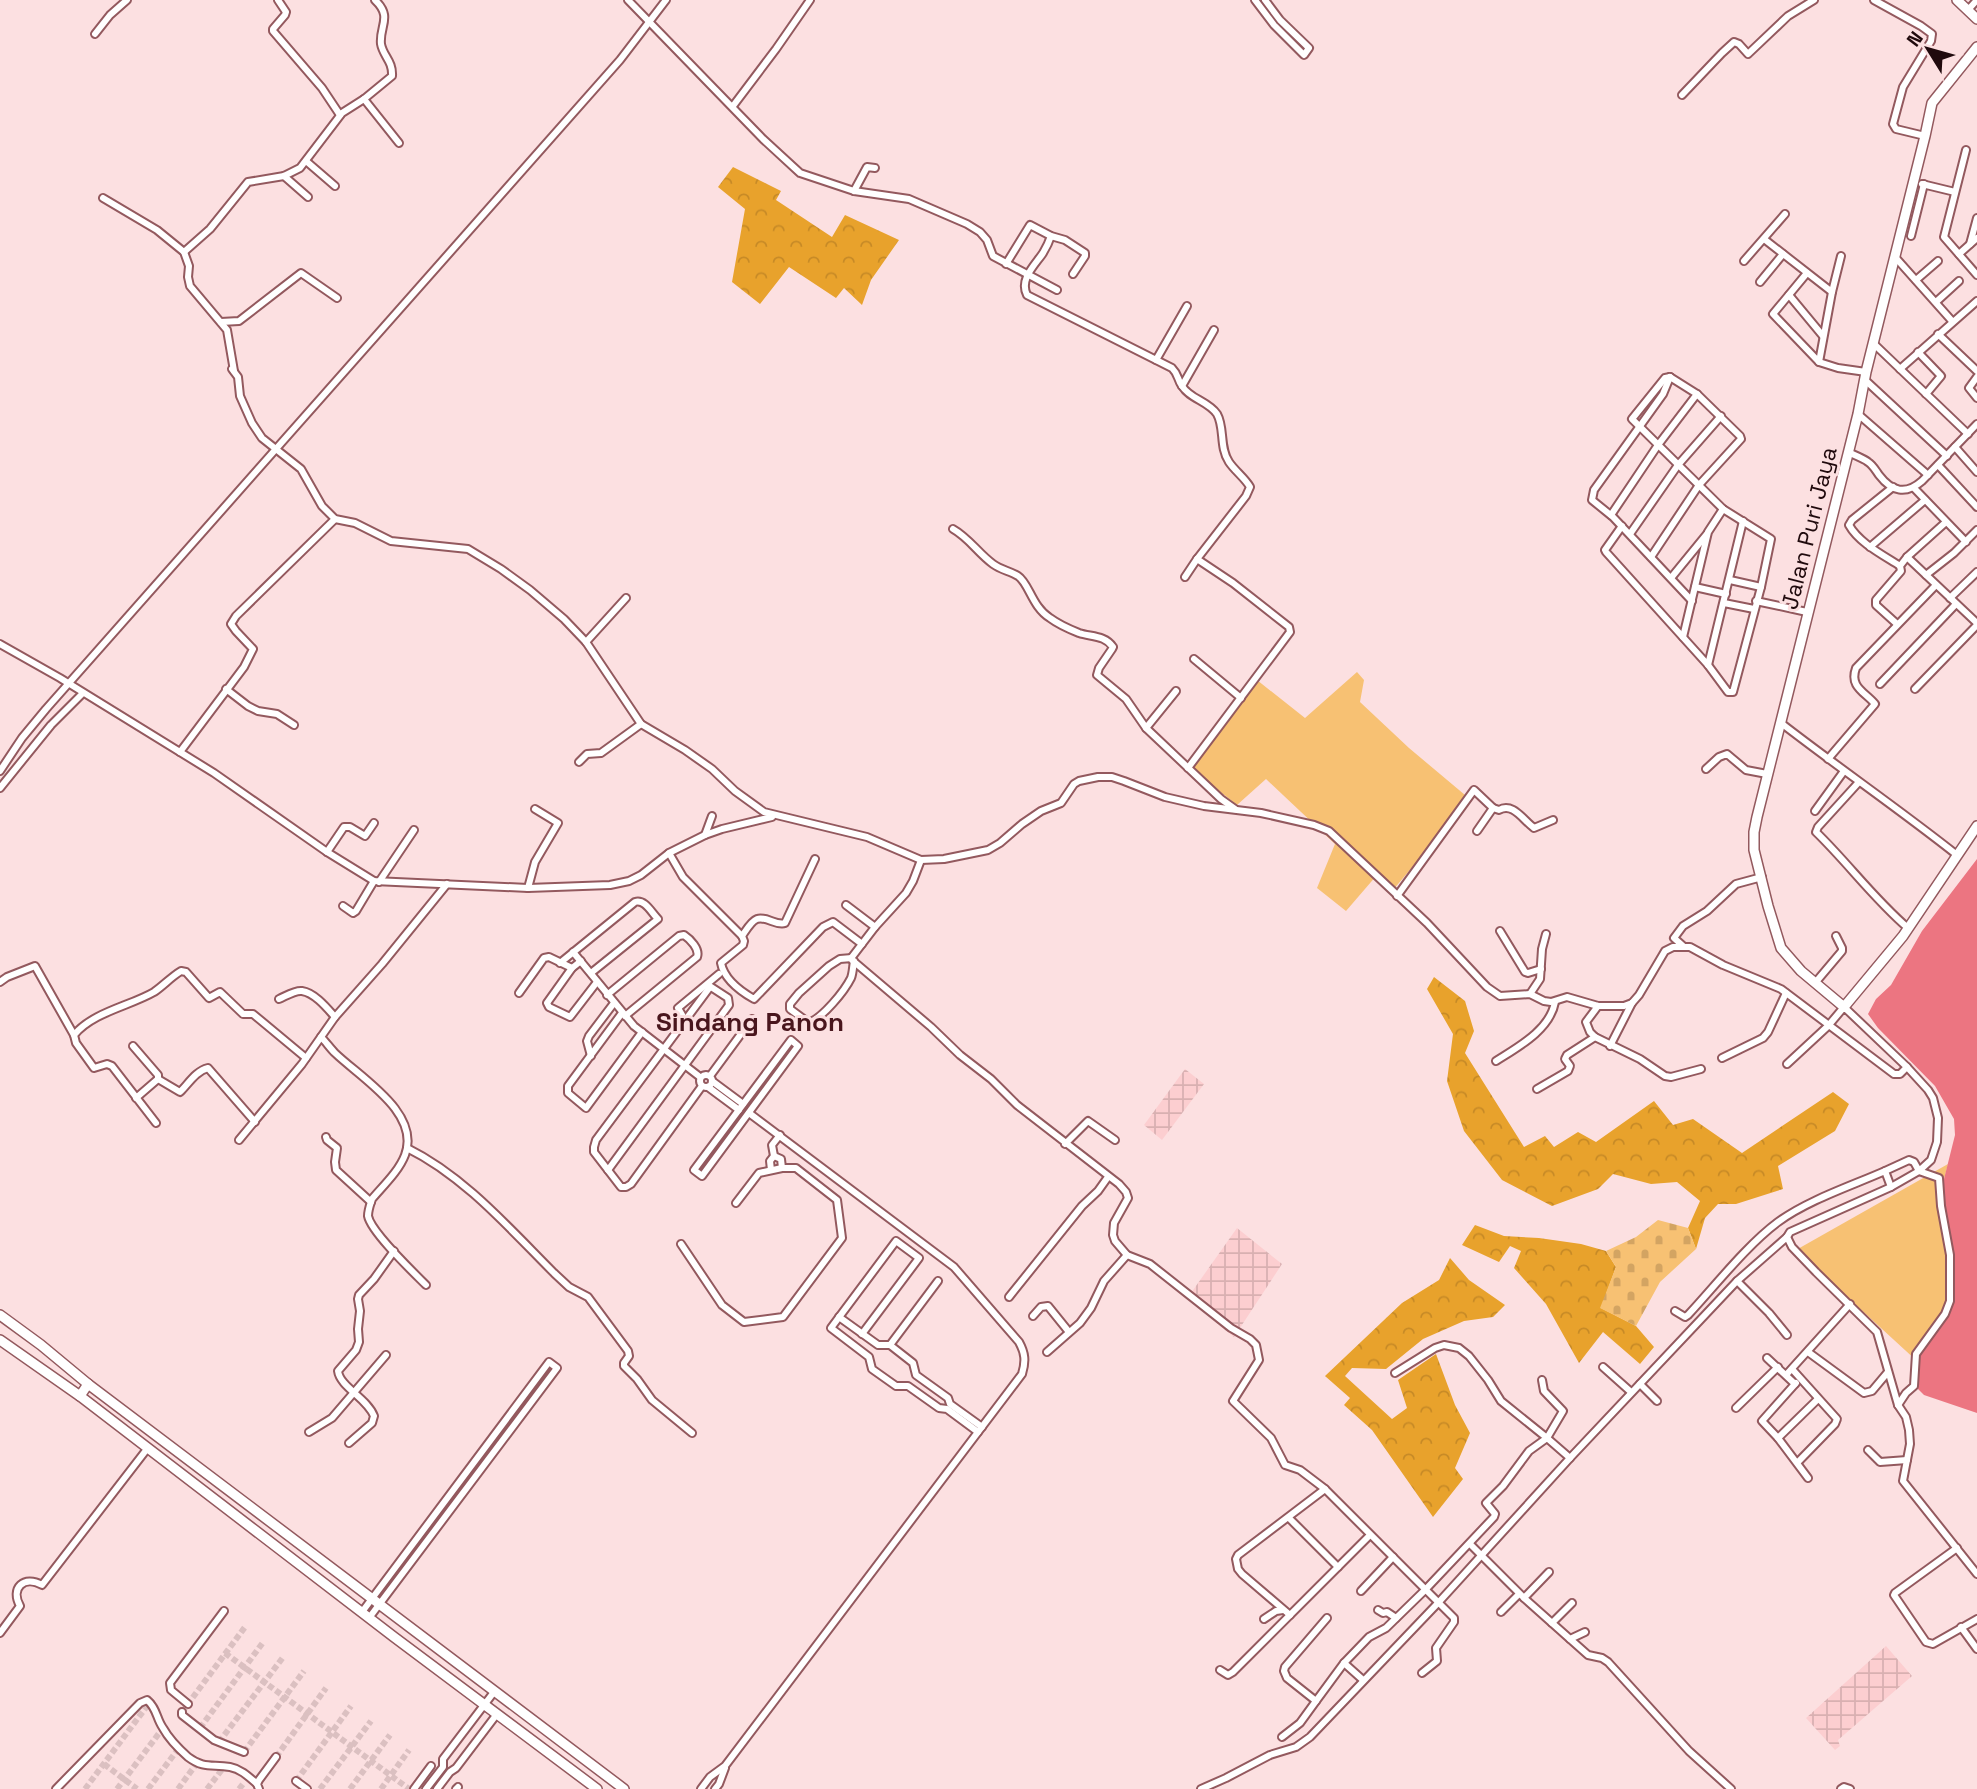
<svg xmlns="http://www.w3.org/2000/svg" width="1977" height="1789" viewBox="0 0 1977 1789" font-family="'Space Grotesk',sans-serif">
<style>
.industrial{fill:url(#industrial-grid)}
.green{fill:#f7c173}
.forest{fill:url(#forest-crowns)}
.cemetery{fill:url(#cemetery-stones)}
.water{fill:#ec7581}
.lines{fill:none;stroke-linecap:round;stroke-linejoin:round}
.street-tunnel{stroke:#dbc0c1;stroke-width:6;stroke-dasharray:6 3;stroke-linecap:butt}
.street-casing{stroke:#93595e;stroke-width:10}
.secondary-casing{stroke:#93595e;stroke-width:12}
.street{stroke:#fff;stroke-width:6}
.secondary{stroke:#fff;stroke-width:9}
.labels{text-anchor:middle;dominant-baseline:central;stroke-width:6;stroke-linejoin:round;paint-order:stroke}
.street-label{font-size:23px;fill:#200a0d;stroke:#fce0e1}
.quarter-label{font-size:26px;font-weight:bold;fill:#49161d;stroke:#fce0e1}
</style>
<defs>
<pattern id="industrial-grid" width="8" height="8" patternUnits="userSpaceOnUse" patternTransform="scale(1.75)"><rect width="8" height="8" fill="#fcced0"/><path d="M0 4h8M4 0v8" fill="none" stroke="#d8b0b1"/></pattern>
<pattern id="forest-crowns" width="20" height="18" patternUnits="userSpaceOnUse" patternTransform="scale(1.75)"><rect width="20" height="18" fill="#e8a22c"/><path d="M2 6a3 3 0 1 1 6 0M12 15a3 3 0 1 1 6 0" fill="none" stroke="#c78a26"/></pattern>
<pattern id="cemetery-stones" width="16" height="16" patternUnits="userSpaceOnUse" patternTransform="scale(1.75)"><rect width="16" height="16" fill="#f7c173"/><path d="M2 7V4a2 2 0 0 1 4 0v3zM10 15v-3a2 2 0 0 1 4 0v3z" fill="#d3a462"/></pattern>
</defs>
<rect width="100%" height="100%" fill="#fce0e1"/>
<g class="industrial">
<path d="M1185 1069 1204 1084 1162 1140 1144 1125Z"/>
<path d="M1237 1228 1282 1264 1234 1337 1219 1325 1191 1293Z"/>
<path d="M1886 1646 1912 1676 1838 1740 1840 1746 1835 1750 1806 1718Z"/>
</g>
<g class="green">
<path d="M1357 672 1364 680 1360 702 1409 748 1465 795 1425 852 1393 890 1377 875 1346 911 1317 888 1335 844 1266 779 1237 805 1190 768 1257 680 1305 718Z"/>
<path d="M1948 1164 1943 1183 1944 1199 1953 1300 1948 1314 1922 1347 1918 1362 1796 1250Z"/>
</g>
<g class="forest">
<path d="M733 167 781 191 776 200 832 237 845 215 899 240 871 280 862 305 844 288 836 298 789 267 760 304 732 282 745 209 718 187Z"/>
<path d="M1434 977 1465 1001 1474 1031 1465 1053 1524 1147 1545 1136 1554 1147 1578 1132 1596 1142 1654 1101 1673 1125 1693 1119 1742 1153 1833 1092 1849 1104 1835 1131 1778 1166 1783 1189 1736 1204H1718L1705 1218 1696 1249 1688 1228 1700 1201 1677 1182 1651 1184 1613 1174 1598 1189 1552 1206 1502 1180 1464 1131 1447 1081 1453 1034 1427 989Z"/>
<path d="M1475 1225 1504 1236 1539 1238 1581 1244 1606 1251 1616 1267 1601 1308 1636 1326 1654 1347 1640 1364 1603 1332 1579 1363 1546 1304 1514 1268 1521 1251 1510 1246 1499 1262 1462 1245Z"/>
<path d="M1450 1258 1469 1280 1505 1305 1493 1317 1464 1321 1423 1339 1386 1369 1352 1368 1345 1376 1392 1419 1407 1408 1398 1380 1436 1354 1455 1405 1470 1433 1455 1468 1463 1479 1433 1517 1372 1430 1344 1405 1350 1398 1325 1376 1402 1303 1439 1280Z"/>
</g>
<path class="cemetery" d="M1658 1220 1688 1228 1696 1249 1660 1282 1636 1326 1600 1308 1616 1267 1606 1251 1636 1237Z"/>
<path class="water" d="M1977 859V1413L1924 1395 1916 1387 1919 1377 1918 1355 1922 1347 1948 1314 1953 1301 1945 1217 1943 1183 1955 1135 1954 1119 1935 1086 1878 1028 1868 1014 1876 999 1891 985 1922 931Z"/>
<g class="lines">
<g class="street-tunnel">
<path d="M225 1653 409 1789"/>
<path d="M182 1712 245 1627"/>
<path d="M200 1728 264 1641"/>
<path d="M219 1742 284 1656"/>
<path d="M244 1752 304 1671"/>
<path d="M276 1757 326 1688"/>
<path d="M104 1764 137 1789"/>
<path d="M296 1781 351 1706"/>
<path d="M85 1789 150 1702"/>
<path d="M117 1789 163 1728"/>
<path d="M148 1789 179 1748"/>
<path d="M178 1789 197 1763"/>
<path d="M207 1789 224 1767"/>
<path d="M239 1789 243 1784"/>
<path d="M320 1789 371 1721"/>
<path d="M350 1789 390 1735"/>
<path d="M381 1789 409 1750"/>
</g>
<g class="street-casing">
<g id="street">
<path d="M278 0 286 12 285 15 273 29V31L322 88 340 115"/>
<path d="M628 0 763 139 800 173 854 191 909 199 967 224 980 232 987 240 993 256 1057 290"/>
<path d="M1255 0 1274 25 1304 55 1309 48 1280 20 1265 0"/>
<path d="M1874 0 1921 26 1932 34 1931 41 1903 87 1893 124 1896 129 1925 136"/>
<path d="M1968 10 1977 0"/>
<path d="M95 34 110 15 127 0"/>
<path d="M1682 95 1722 53 1734 42 1739 44 1748 54 1788 16 1814 0"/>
<path d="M364 99 399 143"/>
<path d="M733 106 776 49 810 0"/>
<path d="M1966 150 1944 237 1977 275"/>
<path d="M306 161 335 186"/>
<path d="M284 176 308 197"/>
<path d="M1922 184 1955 192"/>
<path d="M854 191 867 167 875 168"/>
<path d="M103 198 157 230 184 252 189 266 188 277 190 286 227 330 234 371"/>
<path d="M1051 236C1049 242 1046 248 1043 253 1035 265 1019 279 1027 295L1172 368C1179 375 1177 379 1182 386 1190 399 1208 401 1217 414 1225 428 1219 447 1229 462 1235 471 1245 478 1250 487L1246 496 1197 559 1185 577"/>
<path d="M1911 236 1924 184"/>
<path d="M1764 239 1832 292"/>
<path d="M1970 244 1977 218"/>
<path d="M184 252 210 229 248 182 284 176 300 168 342 113 364 99 392 76C393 61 383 56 381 44 379 26 393 17 375 0"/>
<path d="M1959 254 1977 238"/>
<path d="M1895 257 1952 321"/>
<path d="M1744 261 1785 214"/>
<path d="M1006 264 1030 225 1051 236 1065 240 1085 253V256L1073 274"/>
<path d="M1807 273 1773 314 1819 362 1838 368 1866 372"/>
<path d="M1916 280 1938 261"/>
<path d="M1760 282 1783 254"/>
<path d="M1789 295 1823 336"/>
<path d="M1936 302 1959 281"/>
<path d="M221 322 239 321 301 273 337 298"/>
<path d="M1938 334 1977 371"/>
<path d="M1873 343 1968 434"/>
<path d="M1918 352 1941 376 1926 394"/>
<path d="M1156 360 1187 306"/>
<path d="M1819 362 1832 292 1841 256"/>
<path d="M232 369 238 377 240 396 252 423 262 438 301 469 322 506 335 519 355 523 391 541 468 549 501 569 530 590 564 619 586 642 641 724 685 750 712 769 735 791 764 812 867 837 921 860 944 859 988 850 1000 843 1022 824 1041 811 1061 803 1074 784 1079 781 1098 777H1112L1124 781 1165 797 1204 806 1261 813 1314 825 1329 831 1427 923 1487 987 1500 996 1530 994 1544 1001 1551 1002 1567 997 1598 1006H1624L1632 1003 1639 995 1665 951 1673 947H1690L1723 965 1781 989 1894 1074H1900L1907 1067"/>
<path d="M1900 369 1977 301"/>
<path d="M1670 377 1663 394 1594 490 1592 500 1613 517 1692 601"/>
<path d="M1977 377 1969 388 1977 398"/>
<path d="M1864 379 1947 456"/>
<path d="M1182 386 1214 330"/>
<path d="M1858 414 1928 475"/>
<path d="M1955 447 1977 472"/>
<path d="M1848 452C1854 455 1863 458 1868 462 1873 465 1876 471 1879 475 1892 492 1906 495 1922 481L1977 424"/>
<path d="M1938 465 1977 507"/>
<path d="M1893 487 1852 520 1849 525C1859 543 1883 555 1900 566"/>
<path d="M1914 488 1966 542"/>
<path d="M1611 515 1658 445 1697 394"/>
<path d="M1622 526 1605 550 1606 552 1708 665 1728 692H1733L1761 587 1771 539 1723 509 1632 419 1665 378 1670 377"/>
<path d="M953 529C969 538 978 553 993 564 1001 570 1010 571 1018 576 1029 583 1032 607 1050 618 1058 624 1069 629 1079 633 1091 637 1105 635 1113 647L1112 649 1099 668 1097 675 1126 699 1146 728 1221 799 1235 809"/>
<path d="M1630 534 1678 465 1721 416"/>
<path d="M1870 547 1925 500"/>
<path d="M1651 557 1699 485 1741 439 1740 436 1697 394 1670 377"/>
<path d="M1907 557 1977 623"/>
<path d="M1926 575 1954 553 1977 530"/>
<path d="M1671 578 1707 534"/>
<path d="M1730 580 1761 587"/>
<path d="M1695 587 1726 594"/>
<path d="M1950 598 1977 572"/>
<path d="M1756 601 1807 612"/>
<path d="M1724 603 1754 609"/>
<path d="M1897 624 1876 605V600L1901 571 1900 566 1907 557 1946 522"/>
<path d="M1683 637 1708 532 1723 509"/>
<path d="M586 642 626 598"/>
<path d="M0 644 60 678 214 773 327 852 374 881 528 888 610 885 629 881 641 875 669 853 705 835 722 829 772 817"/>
<path d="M1194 659 1241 698"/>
<path d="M1708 665 1743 521"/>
<path d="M1880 684 1956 604"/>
<path d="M226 689 248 706 258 711 277 714 294 725"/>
<path d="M1915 689 1977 625"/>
<path d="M1781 723C1839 768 1899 809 1957 855"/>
<path d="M1146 728 1176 691"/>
<path d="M180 752 244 667 253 649 236 631 231 624 236 616 335 519"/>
<path d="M1828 759 1875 704C1865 692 1849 687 1856 668L1936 585"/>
<path d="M579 762 587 754 601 753 641 724"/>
<path d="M1188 768 1290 632 1289 627 1233 583 1197 559"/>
<path d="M1706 769 1719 757 1727 754 1746 770 1767 774"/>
<path d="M0 771 22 738 46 709 620 60 666 0"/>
<path d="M1859 782 1818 827 1816 832C1848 863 1874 899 1908 928"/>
<path d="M0 788 51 725 83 693"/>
<path d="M1493 808 1499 810C1513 802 1523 820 1534 828L1553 820"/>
<path d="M1815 811 1844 771"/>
<path d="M705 835 712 816"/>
<path d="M327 852 344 827H350L365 836 374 823"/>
<path d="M669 853 683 877 742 936"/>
<path d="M815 859 785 923C776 926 767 916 757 919 751 921 745 932 742 936L744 941 743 945 721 963C724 979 740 991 754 999L823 927 833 922 862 944"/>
<path d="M921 860 913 881 906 893 875 927 852 957V960L931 1027 960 1055 991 1079 1017 1105 1119 1184 1126 1192 1128 1198 1114 1223 1113 1235 1115 1241 1127 1255 1150 1264 1231 1328 1250 1339 1256 1345 1259 1360 1233 1401 1271 1438 1285 1465 1300 1470 1325 1489"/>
<path d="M379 882 414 830"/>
<path d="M528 888 535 862 558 823 535 809"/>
<path d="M1397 896 1474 790 1493 808 1477 831"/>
<path d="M846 905 875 927"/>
<path d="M343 906 353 913 356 911 374 881"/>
<path d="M1500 931 1525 972 1528 973 1541 969"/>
<path d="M1683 946 1674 938 1683 926 1707 911 1736 884 1762 877"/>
<path d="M573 952 634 1026 700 1077"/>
<path d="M852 958 840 959 829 966 799 993 790 1004V1009L809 1023C823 1017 844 992 851 978 853 973 853 966 854 961"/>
<path d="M581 961 572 968 547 1003 549 1007 570 1017 597 982"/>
<path d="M560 963 635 902C645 899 651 912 658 919L591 973"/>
<path d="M0 982 7 977 35 966 74 1035"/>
<path d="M1815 983 1842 951V948L1836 936"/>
<path d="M519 993 544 958 549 957 572 968"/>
<path d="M1530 994 1540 979 1542 949 1546 934"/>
<path d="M607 995 679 936 684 935C690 939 700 949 697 957L625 1016"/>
<path d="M279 999C286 996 295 990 302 991 315 993 327 1008 335 1017"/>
<path d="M1598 1006 1586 1022 1590 1032 1595 1037 1640 1059 1665 1076 1671 1077 1701 1069"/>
<path d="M622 1013 568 1086V1093L586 1108 642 1032"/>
<path d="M685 1020 678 1008 719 974"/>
<path d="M321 1037C326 1042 330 1048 335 1053 361 1078 421 1113 405 1155 399 1171 383 1186 372 1199 370 1205 368 1210 368 1216 371 1232 413 1272 426 1285"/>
<path d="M791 1040 798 1046 702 1176 694 1170Z"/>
<path d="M133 1046 158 1075V1079L136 1098"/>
<path d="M1610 1046 1632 1003"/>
<path d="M591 1056 587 1041 589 1036 614 1003"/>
<path d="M1722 1058 1763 1038 1768 1032 1786 993"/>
<path d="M1496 1061C1518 1047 1550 1030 1555 1002"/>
<circle cx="706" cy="1081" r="6"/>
<path d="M710 1076 752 1019"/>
<path d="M158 1079 180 1092C189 1083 196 1071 208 1068L255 1122"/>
<path d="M712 1081 743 1104"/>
<path d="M702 1086 631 1184 626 1187H621L594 1152V1147L596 1140 710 987"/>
<path d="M708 1087 739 1110"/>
<path d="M1537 1089 1568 1071 1570 1066 1565 1059 1567 1055 1595 1037"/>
<path d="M156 1123 112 1066 107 1064 94 1068 76 1043 74 1035C93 1012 130 1006 154 992 163 986 171 977 181 971L186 972 209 998 220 992 243 1014H253L306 1058"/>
<path d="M326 1137 327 1140 337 1148 335 1162 336 1170 371 1202"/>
<path d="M239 1140 302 1064 335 1017 382 964 447 884"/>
<path d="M1065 1144 1088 1121 1115 1140"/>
<path d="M407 1148C464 1176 509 1228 554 1273L569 1287 588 1297 628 1351 629 1356 624 1363V1366L637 1379 652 1400 692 1433"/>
<path d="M774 1156 772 1145 780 1135"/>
<path d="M608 1170 729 1005 728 998 708 985"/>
<path d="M771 1170 770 1161 774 1156 781 1159 782 1168"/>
<path d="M1885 1171 1909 1160 1914 1162 1919 1171 1939 1178 1941 1206 1950 1255V1301L1945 1314 1916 1354 1914 1386 1906 1393 1898 1405"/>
<path d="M1787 1237 1792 1247 1816 1272 1877 1332 1898 1405 1906 1417 1909 1430 1910 1444 1903 1481 1977 1574"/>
<path d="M681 1244 722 1305 744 1322 783 1317 842 1238 837 1200 796 1168H782L759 1173 736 1203"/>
<path d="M1737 1281 1769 1313 1787 1335"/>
<path d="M1009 1297 1082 1206 1098 1191 1108 1177"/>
<path d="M1675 1311 1685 1317 1688 1315C1715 1286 1747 1245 1778 1222 1808 1200 1851 1186 1885 1171L1891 1187"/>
<path d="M1033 1316 1041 1307 1048 1306 1069 1332"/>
<path d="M839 1317 878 1345H890L913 1363 916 1375 948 1398 950 1404 982 1427"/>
<path d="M862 1334 919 1258 896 1241 831 1328 869 1357 872 1369 896 1386H908L939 1408 947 1409 978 1432"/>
<path d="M890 1345 938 1281"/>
<path d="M1047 1352 1080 1323 1091 1308 1104 1281 1127 1255"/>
<path d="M1808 1352 1864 1393 1872 1391 1888 1372"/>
<path d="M1767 1358 1795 1384 1796 1383"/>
<path d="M1603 1367 1631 1392"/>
<path d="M1792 1369 1837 1419 1835 1424 1798 1462"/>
<path d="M1786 1375 1850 1304"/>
<path d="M1542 1380 1544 1391 1563 1411 1547 1438 1570 1458"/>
<path d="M1640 1384 1657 1401"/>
<path d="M1795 1384 1762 1421 1778 1438 1808 1478"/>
<path d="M1736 1408 1778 1367"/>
<path d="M309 1432 332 1418 386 1355"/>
<path d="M1778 1438 1818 1399"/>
<path d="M349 1443 372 1423 374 1416C367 1398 340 1387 338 1371L356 1350 359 1342 358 1329 360 1311 358 1299 359 1295 374 1279 394 1251"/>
<path d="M1868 1450 1880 1462 1907 1460"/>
<path d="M1289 1518 1338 1567"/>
<path d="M1470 1544 1524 1598"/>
<path d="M1957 1548 1895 1593 1894 1595 1926 1642 1933 1644 1977 1619"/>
<path d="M1549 1572 1524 1598 1570 1639 1585 1632"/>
<path d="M1361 1591 1393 1557"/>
<path d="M1378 1610 1383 1613 1387 1612 1396 1618"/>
<path d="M362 1612 549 1362 557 1368 369 1618"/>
<path d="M1501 1612 1519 1594"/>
<path d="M1290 1615 1242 1574 1238 1569 1236 1559 1238 1555 1325 1489 1454 1618V1622L1436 1648 1437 1661 1422 1673"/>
<path d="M1327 1618 1285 1667 1284 1671 1287 1678 1316 1701 1344 1663 1369 1637 1386 1628 1425 1590 1494 1517 1495 1514 1486 1503 1503 1486 1529 1451 1547 1438 1501 1401 1488 1380 1469 1356 1459 1348 1444 1345 1435 1348 1395 1373"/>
<path d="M1264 1619 1276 1611 1283 1610"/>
<path d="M1552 1623 1572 1603"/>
<path d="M1961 1627 1977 1649"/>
<path d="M0 1633 20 1606C10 1588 24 1575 42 1585L147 1449"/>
<path d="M1570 1639 1588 1655 1602 1658 1608 1662 1689 1751 1731 1789"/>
<path d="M1344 1663 1363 1680"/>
<path d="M1220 1670 1228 1675 1233 1672 1370 1535"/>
<path d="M188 1704 171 1690 170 1683 224 1611"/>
<path d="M182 1712V1715L214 1740 244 1752"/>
<path d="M1282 1737 1300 1723 1316 1701"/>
<path d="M296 1781 307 1789"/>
<path d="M56 1789 140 1703 147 1700C157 1708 156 1718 163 1728 169 1739 179 1749 188 1757 204 1769 212 1764 230 1767 241 1769 249 1777 257 1784"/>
<path d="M259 1789 257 1784 259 1780 276 1757"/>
<path d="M414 1789 431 1766"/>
<path d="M426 1789 443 1767V1759L494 1692"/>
<path d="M437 1789 450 1772 456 1768 497 1714"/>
<path d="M456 1789 458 1787"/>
<path d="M701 1789 710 1777 725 1766 1022 1374C1026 1361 1025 1353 1019 1342L954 1267 749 1113"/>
<path d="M715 1789 719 1784 725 1768"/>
<path d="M1201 1789 1226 1778 1270 1755 1296 1747 1310 1737 1438 1603 1570 1458 1737 1281 1787 1237 1790 1232 1891 1187 1919 1171 1931 1160 1937 1142 1938 1118 1933 1098 1928 1090 1907 1067 1844 1007 1828 1026 1787 1064"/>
<path d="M1841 1789 1844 1787 1850 1789"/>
</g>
</g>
<g class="secondary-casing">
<g id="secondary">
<path d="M1957 0 1977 19"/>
<path d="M1977 47 1932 103 1925 136 1866 372 1858 414 1757 817 1754 832V850L1768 906 1781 948 1801 971 1844 1007 1903 936 1977 826"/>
<path d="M0 1315 41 1345 88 1384"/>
<path d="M0 1340 80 1396"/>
<path d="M597 1789 394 1637 80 1396 88 1384 624 1789"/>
</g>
</g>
<use href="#street" class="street"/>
<use href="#secondary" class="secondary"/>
</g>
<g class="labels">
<g class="street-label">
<text transform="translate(1809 528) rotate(-76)">Jalan Puri Jaya</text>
</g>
<g class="quarter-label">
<text x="750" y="1022">Sindang Panon</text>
</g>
</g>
<g transform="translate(1928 49) rotate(307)" stroke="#fce0e1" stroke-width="5" paint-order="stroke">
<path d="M0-5L12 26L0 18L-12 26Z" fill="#200a0d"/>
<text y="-10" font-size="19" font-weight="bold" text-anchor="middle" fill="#200a0d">N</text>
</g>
</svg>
